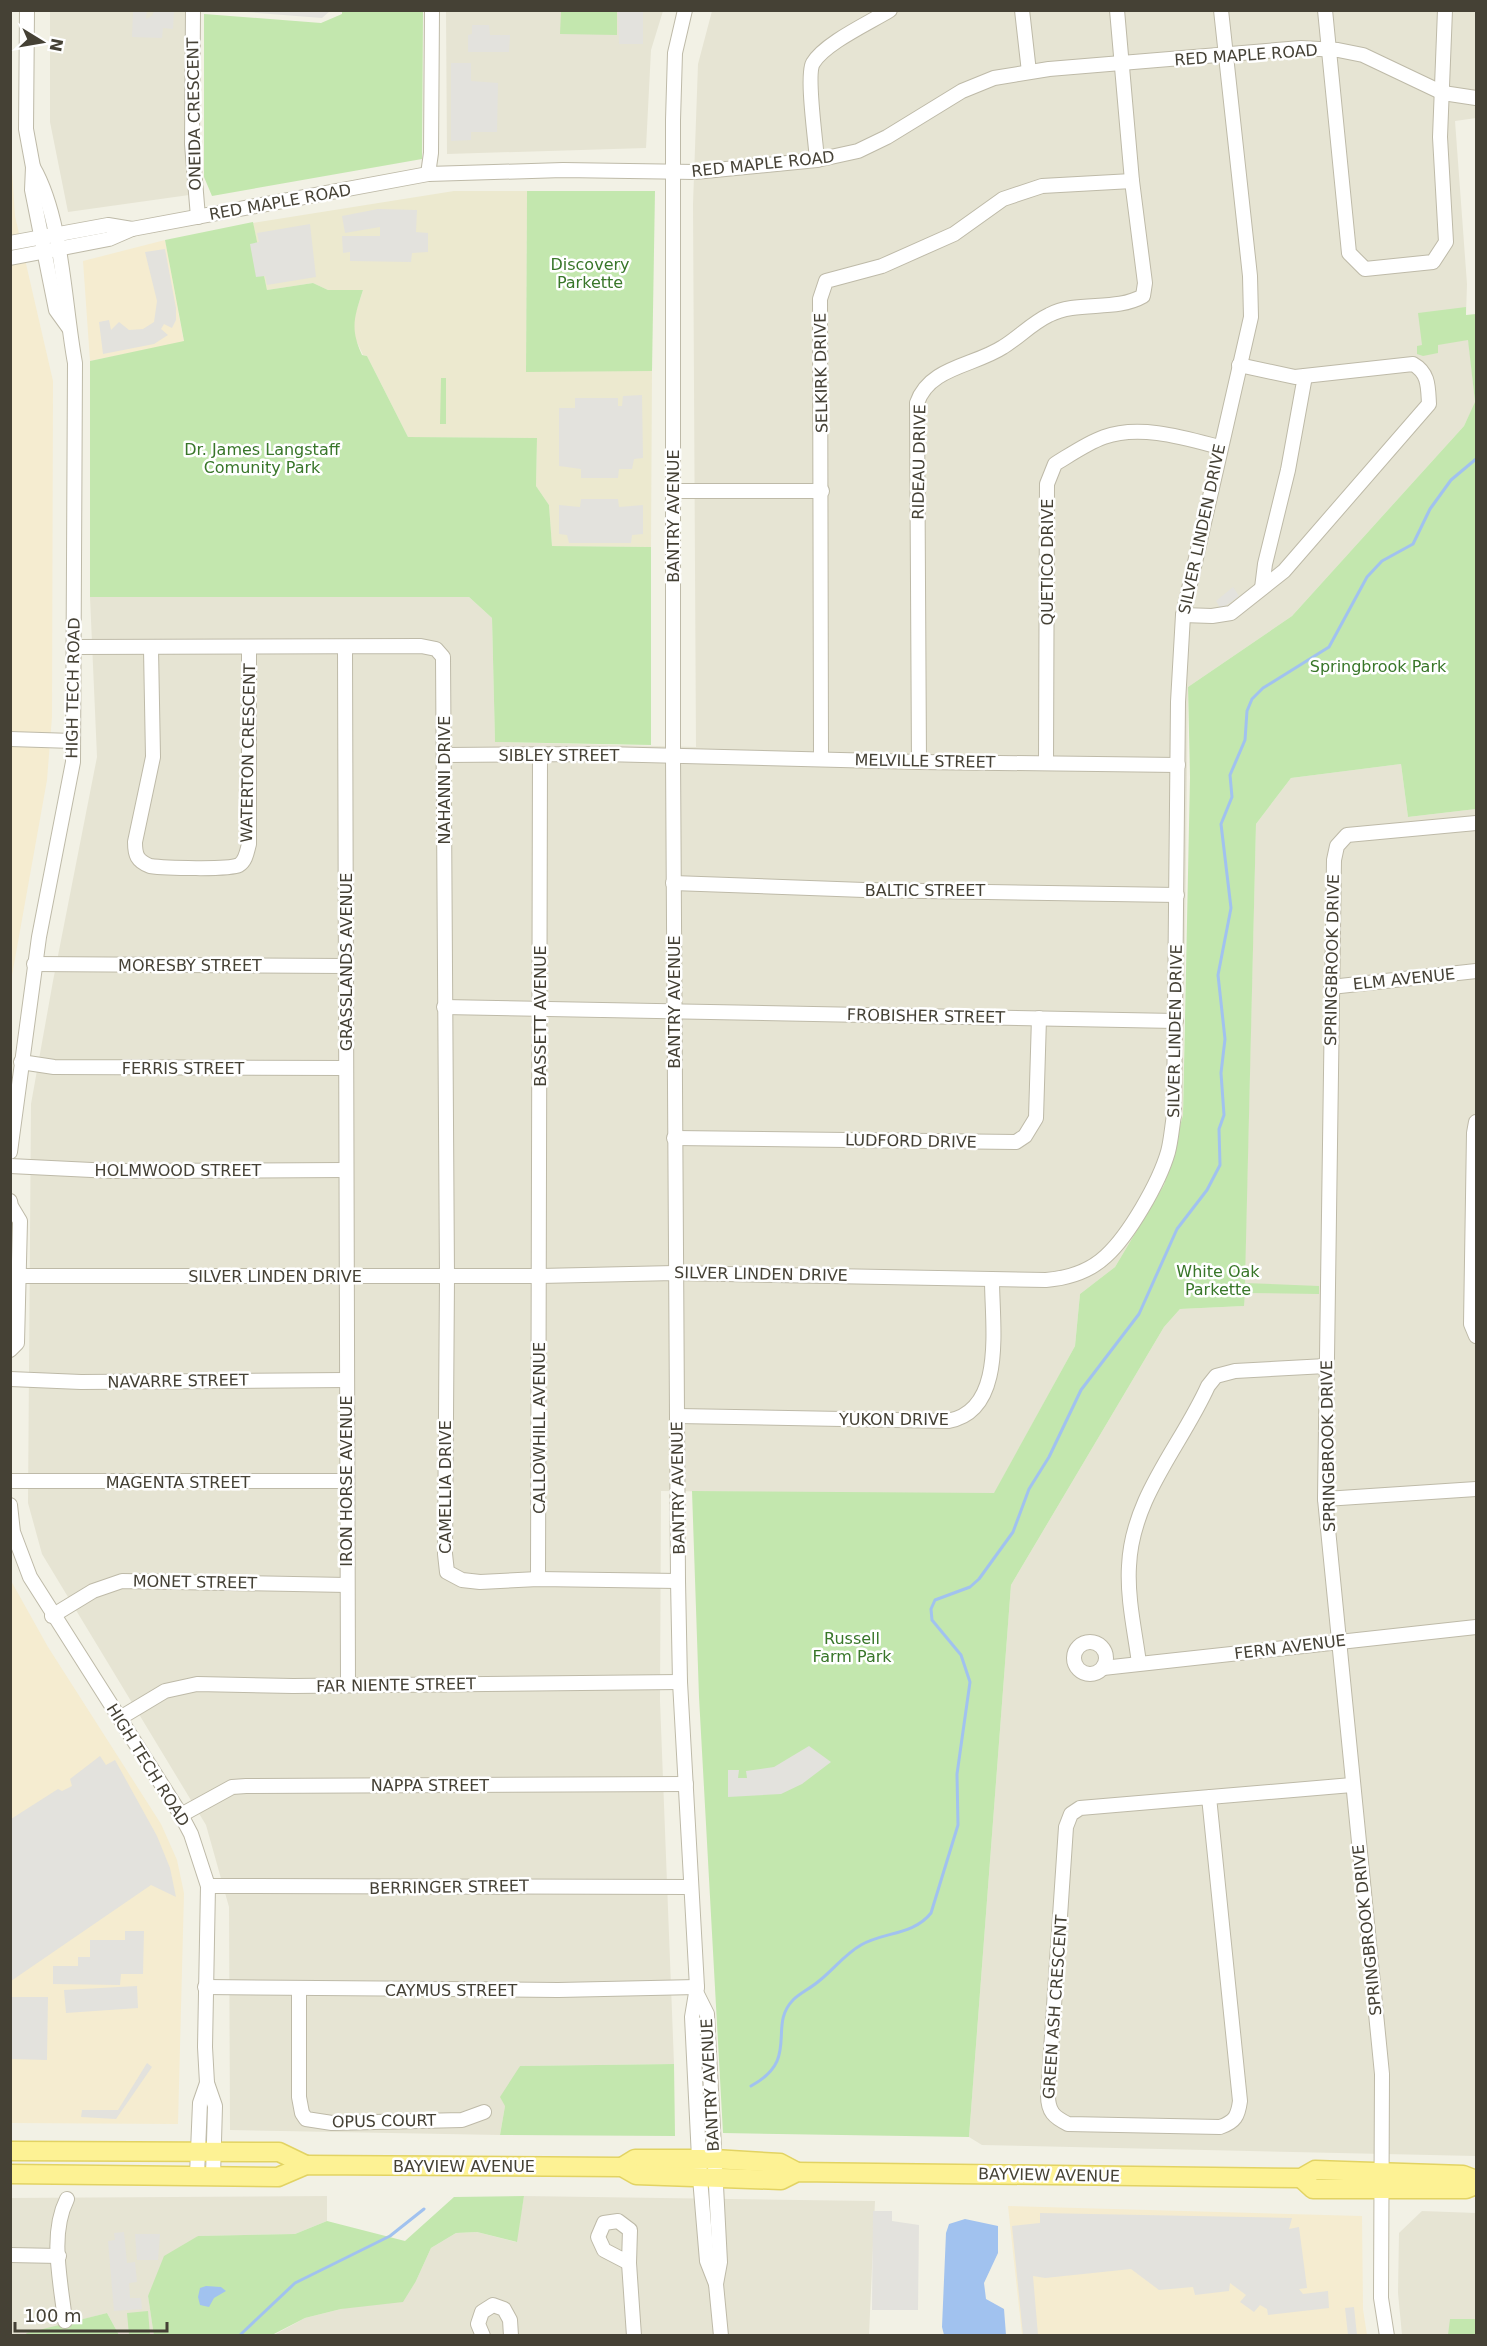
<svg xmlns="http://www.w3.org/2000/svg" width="1487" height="2346" viewBox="0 0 1487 2346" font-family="'DejaVu Sans',sans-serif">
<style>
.residential{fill:#e6e4d3}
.commercial{fill:#f5ecd0}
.education{fill:#ece9cf}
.green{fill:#c3e7ae}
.parking{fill:#e3e2dd}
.water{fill:#a1c2ef}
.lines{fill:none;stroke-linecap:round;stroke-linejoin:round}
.stream{stroke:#a1c2ef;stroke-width:3}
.minor-casing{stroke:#bebaa8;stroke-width:16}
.major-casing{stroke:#e2d363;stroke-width:21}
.minor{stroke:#fff;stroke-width:14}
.major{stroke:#fdf294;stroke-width:18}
.labels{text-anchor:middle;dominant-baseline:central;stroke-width:5;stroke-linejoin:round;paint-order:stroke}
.street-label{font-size:16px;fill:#454135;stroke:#fff}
.park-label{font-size:16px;fill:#387629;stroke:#fff}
</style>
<rect width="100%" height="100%" fill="#f2f1e5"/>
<g class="residential">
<path d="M50 11H187L189 195 68 212 50 122Z"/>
<path d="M446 11H663L651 50 646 148 447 154Z"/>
<path d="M712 11H1476V118L1455 121 1467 284 1466 315 1475 403 1464 426 1292 616 1188 687 1183 1115 1164 1185 1115 1267 1080 1294 1075 1346 994 1494 661 1491 660 1701 674 2064 520 2066 505 2106 500 2135 230 2130 229 1907 206 1825 42 1554 28 1503 31 1104 53 981 97 757 90 597H469L492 618 495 742 696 747 693 204 698 64Z"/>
<path d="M1401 764 1408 817 1476 809V2156L982 2145 969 2137 1011 1585 1164 1327 1180 1309 1244 1306 1256 824 1291 778Z"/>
<path d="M327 2196V2221L295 2234 198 2236 148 2296 154 2335H119L107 2313 23 2335H11L10 2198Z"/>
<path d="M524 2196 875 2201 869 2335 272 2336 305 2318 341 2309 416 2281 431 2248 456 2233 477 2232 516 2242Z"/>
<path d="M1422 2211 1476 2213V2335H1402L1398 2293 1399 2233Z"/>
</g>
<g class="commercial">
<path d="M10 140 15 216 53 381 52 717 47 780 11 981Z"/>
<path d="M165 240 184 342 90 361 83 261Z"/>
<path d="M10 1579 48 1647 161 1824 177 1860 184 1893 178 2124 11 2123Z"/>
<path d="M1008 2206 1362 2216 1363 2309 1367 2335H1022Z"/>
</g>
<path class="education" d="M454 191H527L526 371H652L651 547 552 546 549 505 536 486 537 438 408 437 367 356 363 355 355 338 353 321 363 290H328L313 283 267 290 253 223Z"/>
<g class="green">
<path d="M342 11H423L422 159 212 196 204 177V14L321 23 342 14Z"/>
<path d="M561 11H617V35L560 34Z"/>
<path d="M527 191H655L652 371 526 372Z"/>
<path d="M253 222 267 290 313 283 328 290H363C354 318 350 328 362 355L367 356 408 437 537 438 536 486 549 505 552 546 651 547V745L495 742 492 618 469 597H90V361L184 341 165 240Z"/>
<path d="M1466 307V315L1476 314V809L1408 817 1401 764 1291 778 1256 824 1245 1283 1319 1286V1294L1245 1293 1244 1306 1180 1309 1164 1327 1011 1585 969 2137 723 2133 699 1697 692 1491 994 1493 1075 1346 1080 1294 1115 1267 1164 1185 1183 1115 1190 777 1188 687 1292 616 1464 426 1475 402 1468 340 1438 345V353L1423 356 1417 354V346L1422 345 1418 313Z"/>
<path d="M441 378H446V424H440Z"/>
<path d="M674 2064 675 2136 500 2135 505 2106 500 2097 520 2066Z"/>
<path d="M524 2196 517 2242 477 2232 456 2233 431 2248 416 2281 403 2302 341 2309 305 2318 272 2335 154 2336 148 2296 164 2256 198 2236 295 2234 327 2221 405 2241 454 2197Z"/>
<path d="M148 2311 150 2335H129L127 2313Z"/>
<path d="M107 2313 119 2335 23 2336 27 2333Z"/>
<path d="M1450 2319H1476V2335H1448Z"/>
</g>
<g class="parking">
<path d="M133 11H147L146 19 152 16 154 11H174L173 29 163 28 162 38 132 37Z"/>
<path d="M233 11 330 10V11L322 18Z"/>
<path d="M618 11H643V44H619Z"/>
<path d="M472 25H489L490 35H510L509 52H468V35L472 34Z"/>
<path d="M451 63H471V81L498 83 497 132H471V140L451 141Z"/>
<path d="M378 209 417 210 416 232 428 233V252L412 253 411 262 350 261V252L343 253 342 236H380V227L345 233 342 216Z"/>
<path d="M310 224 316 277 267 285 265 276 256 277 250 244 259 242 257 233Z"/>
<path d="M165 249 176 308V320L172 328 164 324 161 329 168 335 154 344 103 354 99 322 109 320 111 330 119 322 129 330 143 329 154 322 157 301 145 252Z"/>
<path d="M642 395 643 458 634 459 632 469H619L618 478H581V469L559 466V408H575V398H618V406H622L623 396Z"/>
<path d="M581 499H618L619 507 643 505V534L632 535 631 543H569L567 535 559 534V505L580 507Z"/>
<path d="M1233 587 1239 596 1221 609 1216 601Z"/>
<path d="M809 1746 831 1762 802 1784 781 1794 728 1797V1770H739L738 1778H747L746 1771 774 1767Z"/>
<path d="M100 1756 106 1765 115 1760 157 1836 170 1868 176 1897 151 1885 11 1981V1819L58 1789 62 1791 72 1786 70 1779Z"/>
<path d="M125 1931H144L143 1974H121L120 1985 53 1984V1966H78V1957H90V1940H125Z"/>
<path d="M137 1986 138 2008 66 2013 64 1990Z"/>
<path d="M11 1997H48L47 2060 11 2059Z"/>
<path d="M147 2063 152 2067 116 2119 81 2117 82 2110H118Z"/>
<path d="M873 2211H892V2221L919 2225 918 2310H872Z"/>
<path d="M1040 2213 1292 2218 1289 2229 1299 2227 1307 2288 1299 2289 1303 2294 1328 2291 1329 2308 1268 2315 1267 2309 1260 2305 1254 2312 1240 2302 1246 2295 1230 2283 1229 2291 1195 2295 1193 2287 1159 2290 1131 2269 1045 2278 1033 2276 1038 2335H1023L1012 2226 1040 2223Z"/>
<path d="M124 2232 127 2263 135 2262 137 2282 129 2283 130 2298H141L142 2309 114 2311 108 2241 115 2240 114 2233Z"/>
<path d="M135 2234H160L158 2260H137Z"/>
<path d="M1354 2307 1357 2335H1348L1345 2308Z"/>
</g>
<g class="water">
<path d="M965 2219 998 2226V2253L984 2283 986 2299 1004 2309 1006 2335H944L942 2327 946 2233 949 2224Z"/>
<path d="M206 2286 221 2287 226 2291 214 2298 209 2307 200 2305 198 2297 200 2288Z"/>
</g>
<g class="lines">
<g class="stream">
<path d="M751 2086C801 2059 767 2027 793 2000 800 1993 811 1988 819 1981 833 1970 845 1954 861 1945 883 1932 914 1935 931 1913L958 1825 957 1774 970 1682 961 1655 932 1620 931 1609 935 1600 970 1587 979 1579 1013 1532 1029 1489 1049 1457 1081 1390 1139 1314 1177 1229 1207 1190 1220 1165 1219 1129 1224 1115 1221 1073 1225 1039 1218 975 1231 908 1221 824 1232 797 1230 775 1245 740 1247 711 1252 699 1263 688 1329 647 1367 577 1382 561 1413 544 1430 509 1451 480 1476 459"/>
<path d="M239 2336 295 2283 390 2236 424 2209"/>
</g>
<g class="minor-casing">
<g id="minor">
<path d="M27 10 26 129 33 167 32 190 56 310 69 328"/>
<path d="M193 10 192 144 198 217"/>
<path d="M685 10 675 53 673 120V756L678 1581 680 1682 697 1987 692 2017 700 2178 707 2261 716 2284"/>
<path d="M1022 10 1029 72"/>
<path d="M1325 10 1349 253 1365 269 1433 262 1446 242 1440 137 1445 10"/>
<path d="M817 160C816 143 806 75 813 63 825 43 869 23 890 10"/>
<path d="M428 174 431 153 432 10"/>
<path d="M10 243 108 225 132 229"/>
<path d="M10 258 109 239 132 229 428 174 563 170 695 172 817 160 858 151 887 137 962 91 994 78 1049 69 1301 48 1338 50 1363 55 1443 93 1476 98"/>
<path d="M673 491H822"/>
<path d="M1262 588 1265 564 1288 470 1305 376"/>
<path d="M1183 615 1212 616 1231 613 1284 571 1429 404C1428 387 1429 373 1413 364L1295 377 1239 365"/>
<path d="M73 647 421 646 436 649 443 657 447 1277 445 1554 447 1572 462 1580 480 1582 538 1579 678 1581"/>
<path d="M345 647 348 1685"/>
<path d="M151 649 153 757 135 842C135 855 137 861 150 866 164 868 229 870 239 865 246 861 247 851 249 844V647"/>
<path d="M10 739 73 741"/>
<path d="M446 755 603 754 919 762 1178 765"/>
<path d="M821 758 820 299 826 281 882 266 954 234 1003 199 1042 186 1132 181"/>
<path d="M919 762 917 403C929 367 974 366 1003 347 1018 338 1032 323 1049 315 1078 300 1115 312 1143 296L1145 283 1132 181 1117 10"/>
<path d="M1046 763 1047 484 1055 464C1070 455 1087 443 1104 437 1140 424 1185 438 1219 447"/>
<path d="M673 883 864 890 1177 895"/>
<path d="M34 964 345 966"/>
<path d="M1331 987 1476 971"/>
<path d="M444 1007 1176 1021"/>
<path d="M21 1062 54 1067 346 1068"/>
<path d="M1476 1122 1474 1133 1471 1324 1476 1336"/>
<path d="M674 1138 1016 1142 1025 1136 1036 1118 1039 1018"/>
<path d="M10 1152 39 937 73 762 75 363C64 305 63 219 33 167"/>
<path d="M10 1166 112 1171 346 1170"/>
<path d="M10 1201 11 1206 20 1221 17 1343 10 1350"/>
<path d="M10 1276H540L675 1273 1046 1280C1069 1278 1089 1272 1106 1256 1129 1235 1159 1183 1168 1152 1171 1141 1172 1127 1174 1115L1178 702 1183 615 1251 317 1250 276 1221 10"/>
<path d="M10 1379 81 1382 346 1380"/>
<path d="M677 1416 948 1421C1006 1411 992 1325 992 1280"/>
<path d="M10 1481H346"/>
<path d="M1325 1499 1476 1489"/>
<path d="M10 1505 13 1532 30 1577 181 1815 191 1834 208 1886 205 2047 207 2083 215 2106 213 2176"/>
<path d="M538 1579 540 755"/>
<path d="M52 1616 93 1591 122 1581 347 1585"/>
<circle cx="1090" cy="1658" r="16"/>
<path d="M1139 1663C1135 1632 1127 1598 1129 1566 1132 1497 1181 1446 1208 1386L1216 1376 1235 1371 1326 1366"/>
<path d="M1103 1668 1476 1627"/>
<path d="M120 1718 165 1691 197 1684 293 1686 680 1682"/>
<path d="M1209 1797 1240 2101C1238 2116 1235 2122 1220 2127L1068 2124C1054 2117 1048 2112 1048 2095L1066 1827 1071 1814 1080 1808 1352 1785"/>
<path d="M181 1815 232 1787 246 1786 686 1784"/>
<path d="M208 1886 690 1887"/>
<path d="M205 1987 558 1990 697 1987"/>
<path d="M299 1989V2097L302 2113 306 2119 332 2123 462 2120 484 2112"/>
<path d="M697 1994 707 2014 720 2262 716 2284 721 2336"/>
<path d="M197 2175 200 2103 207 2083"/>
<path d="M618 2221 630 2230 629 2263 604 2250 598 2237 604 2223Z"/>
<path d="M10 2255 59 2256"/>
<path d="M629 2263 634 2336"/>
<path d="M65 2321C61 2282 49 2235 67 2199"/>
<path d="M483 2336 478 2324 482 2312 493 2305 504 2309 510 2320 511 2336"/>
<path d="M1387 2336 1381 2298 1382 2074 1325 1499 1334 860 1337 846 1347 835 1476 823"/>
</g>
</g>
<g class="major-casing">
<g id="major">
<path d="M10 2151 279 2152 306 2165"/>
<path d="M622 2167 635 2159H714L780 2163 797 2172"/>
<path d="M10 2174 278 2177 306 2165 622 2167 636 2175 781 2180 797 2172 1301 2178 1315 2170 1463 2175 1476 2180"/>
<path d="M1301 2178 1313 2189H1466L1476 2185"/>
</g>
</g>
<use href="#minor" class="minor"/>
<use href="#major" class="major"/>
</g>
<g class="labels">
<g class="street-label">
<text transform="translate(1246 55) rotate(-4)">RED MAPLE ROAD</text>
<text transform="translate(194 114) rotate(-91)">ONEIDA CRESCENT</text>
<text transform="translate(763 164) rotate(-6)">RED MAPLE ROAD</text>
<text transform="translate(280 202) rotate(-10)">RED MAPLE ROAD</text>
<text transform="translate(821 373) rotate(-91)">SELKIRK DRIVE</text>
<text transform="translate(919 462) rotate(-89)">RIDEAU DRIVE</text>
<text transform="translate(673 516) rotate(-90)">BANTRY AVENUE</text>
<text transform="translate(1202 529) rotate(-78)">SILVER LINDEN DRIVE</text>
<text transform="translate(1047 562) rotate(-90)">QUETICO DRIVE</text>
<text transform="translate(73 688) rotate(-89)">HIGH TECH ROAD</text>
<text transform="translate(248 753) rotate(-89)">WATERTON CRESCENT</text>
<text x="559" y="755">SIBLEY STREET</text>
<text transform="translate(925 761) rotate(1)">MELVILLE STREET</text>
<text transform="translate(444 780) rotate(-90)">NAHANNI DRIVE</text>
<text x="925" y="890">BALTIC STREET</text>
<text transform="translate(1332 960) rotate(-89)">SPRINGBROOK DRIVE</text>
<text transform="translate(346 962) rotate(-90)">GRASSLANDS AVENUE</text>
<text x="190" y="965">MORESBY STREET</text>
<text transform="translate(1404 979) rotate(-6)">ELM AVENUE</text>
<text transform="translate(674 1002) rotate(-90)">BANTRY AVENUE</text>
<text transform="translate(540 1016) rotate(-90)">BASSETT AVENUE</text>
<text transform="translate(926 1016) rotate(1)">FROBISHER STREET</text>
<text transform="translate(1175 1031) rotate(-89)">SILVER LINDEN DRIVE</text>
<text x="183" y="1068">FERRIS STREET</text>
<text transform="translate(911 1141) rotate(1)">LUDFORD DRIVE</text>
<text x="178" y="1170">HOLMWOOD STREET</text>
<text transform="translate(761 1274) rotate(1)">SILVER LINDEN DRIVE</text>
<text x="275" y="1276">SILVER LINDEN DRIVE</text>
<text transform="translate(178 1381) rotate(-1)">NAVARRE STREET</text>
<text x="894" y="1419">YUKON DRIVE</text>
<text transform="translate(539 1428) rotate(-90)">CALLOWHILL AVENUE</text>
<text transform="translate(1328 1446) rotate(-91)">SPRINGBROOK DRIVE</text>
<text transform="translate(346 1481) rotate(-90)">IRON HORSE AVENUE</text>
<text x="178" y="1482">MAGENTA STREET</text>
<text transform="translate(445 1487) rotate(-90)">CAMELLIA DRIVE</text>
<text transform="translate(678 1488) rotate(-91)">BANTRY AVENUE</text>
<text transform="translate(195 1582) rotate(1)">MONET STREET</text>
<text transform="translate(1290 1647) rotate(-7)">FERN AVENUE</text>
<text transform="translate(396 1685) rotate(-1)">FAR NIENTE STREET</text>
<text transform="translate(148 1765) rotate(58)">HIGH TECH ROAD</text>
<text x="430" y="1785">NAPPA STREET</text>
<text transform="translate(449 1887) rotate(-1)">BERRINGER STREET</text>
<text transform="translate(1367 1930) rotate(-96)">SPRINGBROOK DRIVE</text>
<text x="451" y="1990">CAYMUS STREET</text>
<text transform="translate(1055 2007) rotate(-86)">GREEN ASH CRESCENT</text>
<text transform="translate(710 2085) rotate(-93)">BANTRY AVENUE</text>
<text transform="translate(384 2121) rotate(-1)">OPUS COURT</text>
<text x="464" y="2166">BAYVIEW AVENUE</text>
<text transform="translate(1049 2175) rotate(1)">BAYVIEW AVENUE</text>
</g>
<g class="park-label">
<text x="590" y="264">Discovery<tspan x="590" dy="18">Parkette</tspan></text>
<text x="262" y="449">Dr. James Langstaff<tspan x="262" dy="18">Comunity Park</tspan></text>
<text x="1378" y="666">Springbrook Park</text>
<text x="1218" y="1271">White Oak<tspan x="1218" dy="18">Parkette</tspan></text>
<text x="852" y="1638">Russell<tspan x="852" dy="18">Farm Park</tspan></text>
</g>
</g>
<rect width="1487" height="2346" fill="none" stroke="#454135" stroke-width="24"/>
<g transform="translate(42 42) rotate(101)" stroke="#ffffff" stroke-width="4.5" paint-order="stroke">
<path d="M0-4.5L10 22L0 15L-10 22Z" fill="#454135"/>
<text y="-9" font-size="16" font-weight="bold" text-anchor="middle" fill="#454135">N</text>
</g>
<path d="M15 2322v9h152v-9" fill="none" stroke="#454135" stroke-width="3"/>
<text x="24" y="2322" font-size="18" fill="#454135" stroke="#ffffff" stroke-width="4.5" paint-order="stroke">100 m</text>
</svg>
